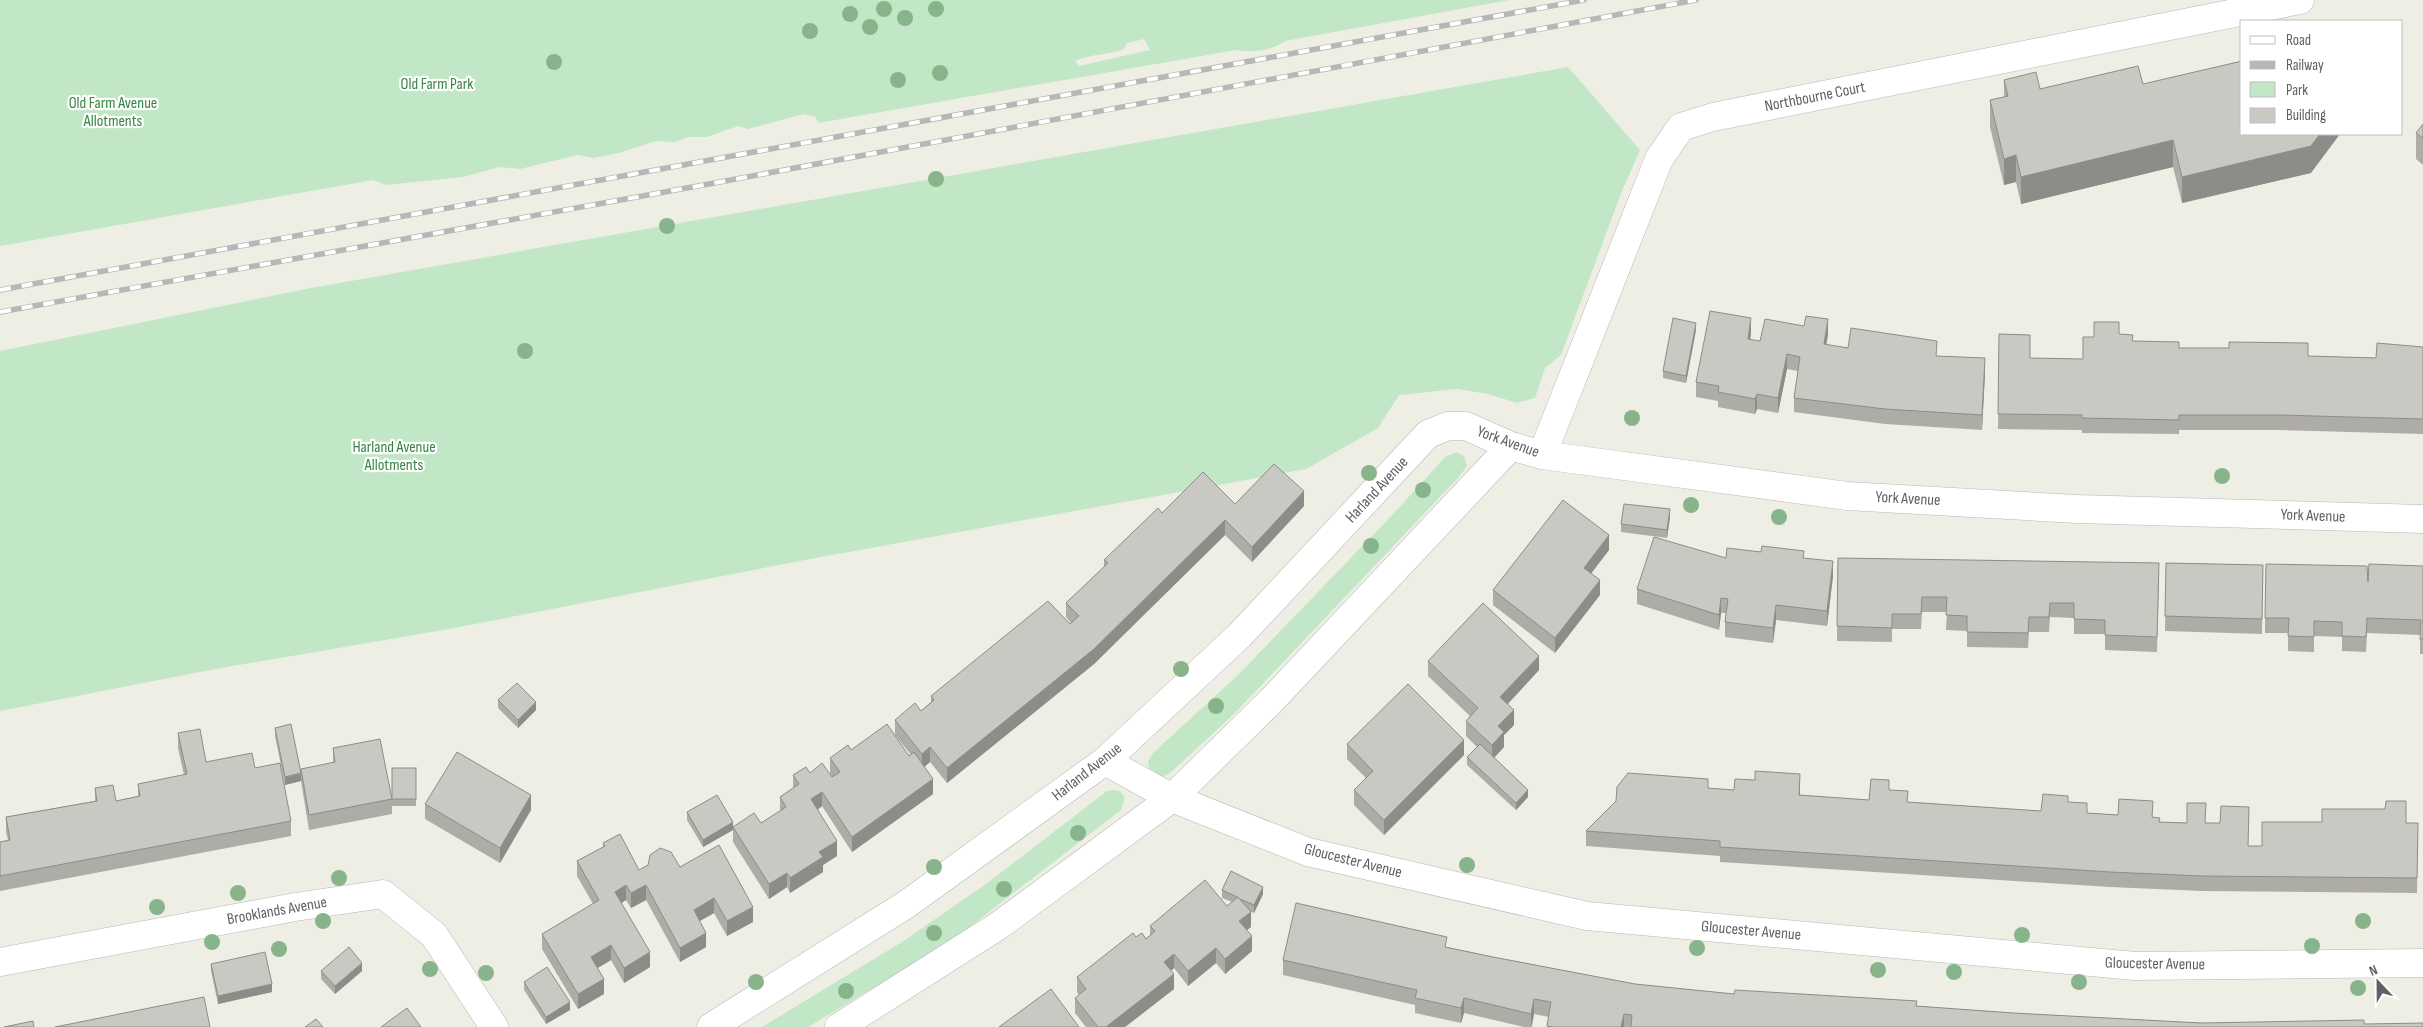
<svg xmlns="http://www.w3.org/2000/svg" width="2423" height="1027" viewBox="0 0 2423 1027" font-family="'Sofia Sans Condensed',sans-serif">
<style>
.green{fill:#c1e7c6;fill-rule:evenodd}
.lines{fill:none;stroke-linecap:round;stroke-linejoin:round}
.minor-casing{stroke:#b5b7bc;stroke-width:29}
.minor{stroke:#fff;stroke-width:28}
.rail-casing{stroke:#b6b7b7;stroke-width:5.5}
.rail{stroke:#fff;stroke-width:4;stroke-dasharray:11;stroke-linecap:butt}
.tree{fill:#88b48b}
.wall{fill:#aeaca7}
.shaded-wall{fill:#8d8c88}
.building{fill:#cac8c2;stroke:#8d8c88}
.labels{text-anchor:middle;dominant-baseline:central;stroke-width:4.5;stroke-linejoin:round;paint-order:stroke}
.park-label{font-size:16px;fill:#348541;stroke:#fff}
.street-label{font-size:16px;fill:#5d6066;stroke:#fff}
</style>
<rect width="100%" height="100%" fill="#efeee5"/>
<g class="green">
<path d="M0 0H1509L1285 41C1272 51 1252 53 1236 50L818 123 815 117 804 114 748 129 738 126 707 137H688L675 142 656 141 619 153 593 158 578 155 520 169 499 167 463 177 386 185 373 180 0 246ZM1144 39 1150 50 1079 66 1075 61C1090 54 1107 55 1123 50L1127 43Z"/>
<path d="M1568 67 1640 150 1622 191 1561 355 1545 368 1535 398 1517 403 1488 394 1457 389 1399 395 1378 428 1306 469 810 559 449 629 210 670 0 711V351L311 288Z"/>
<path d="M1457 452 1464 456 1467 466 1458 478 1234 714 1170 773 1162 777 1149 768 1148 761 1154 752 1237 676 1397 510 1445 457Z"/>
<path d="M1113 790 1120 791 1125 797 1121 810 954 939 808 1027H762L902 942 986 884 1107 791Z"/>
</g>
<g class="lines">
<g class="minor-casing">
<g id="minor">
<path d="M1542 455 1659 159 1681 127 1713 117 2300 0"/>
<path d="M1105 761 1172 798 1308 852 1587 916 2135 966 2423 963"/>
<path d="M0 962 295 907 383 894 434 935 494 1027"/>
<path d="M711 1027 907 904 1105 761 1240 635 1428 434 1448 426H1466L1511 446 1542 455 1847 496 2077 509 2423 519"/>
<path d="M839 1027 998 926 1172 798 1271 701 1511 446"/>
</g>
</g>
<use href="#minor" class="minor"/>
<g class="rail-casing">
<g id="rail">
<path d="M0 290 1584 0"/>
<path d="M0 312 720 182 1696 0"/>
</g>
</g>
<use href="#rail" class="rail"/>
</g>
<g class="tree">
<circle cx="884" cy="9" r="8"/>
<circle cx="936" cy="9" r="8"/>
<circle cx="850" cy="14" r="8"/>
<circle cx="905" cy="18" r="8"/>
<circle cx="870" cy="27" r="8"/>
<circle cx="810" cy="31" r="8"/>
<circle cx="554" cy="62" r="8"/>
<circle cx="940" cy="73" r="8"/>
<circle cx="898" cy="80" r="8"/>
<circle cx="936" cy="179" r="8"/>
<circle cx="667" cy="226" r="8"/>
<circle cx="525" cy="351" r="8"/>
<circle cx="1632" cy="418" r="8"/>
<circle cx="1369" cy="473" r="8"/>
<circle cx="2222" cy="476" r="8"/>
<circle cx="1423" cy="490" r="8"/>
<circle cx="1691" cy="505" r="8"/>
<circle cx="1779" cy="517" r="8"/>
<circle cx="1371" cy="546" r="8"/>
<circle cx="1181" cy="669" r="8"/>
<circle cx="1216" cy="706" r="8"/>
<circle cx="1078" cy="833" r="8"/>
<circle cx="1467" cy="865" r="8"/>
<circle cx="934" cy="867" r="8"/>
<circle cx="339" cy="878" r="8"/>
<circle cx="1004" cy="889" r="8"/>
<circle cx="238" cy="893" r="8"/>
<circle cx="157" cy="907" r="8"/>
<circle cx="323" cy="921" r="8"/>
<circle cx="2363" cy="921" r="8"/>
<circle cx="934" cy="933" r="8"/>
<circle cx="2022" cy="935" r="8"/>
<circle cx="212" cy="942" r="8"/>
<circle cx="2312" cy="946" r="8"/>
<circle cx="1697" cy="948" r="8"/>
<circle cx="279" cy="949" r="8"/>
<circle cx="430" cy="969" r="8"/>
<circle cx="1878" cy="970" r="8"/>
<circle cx="1954" cy="972" r="8"/>
<circle cx="486" cy="973" r="8"/>
<circle cx="756" cy="982" r="8"/>
<circle cx="2079" cy="982" r="8"/>
<circle cx="2358" cy="988" r="8"/>
<circle cx="846" cy="991" r="8"/>
</g>
<g class="wall">
<path d="M2004 80 2040 89 2143 84 2311 173 2182 203 2173 167 2021 204 2016 182 2004 185 1990 127V100L2004 97Z"/>
<path d="M2423 124V165L2416 159V133Z"/>
<path d="M1696 330 1686 383 1663 378V371Z"/>
<path d="M1751 333 1750 340 1760 341 1828 334 1826 345 1848 348 1936 356 1985 373 1982 430 1885 424 1794 412V398L1798 371 1787 369 1778 413 1757 409 1755 414 1718 407V401L1696 397V382Z"/>
<path d="M1999 334 2030 358 2083 359 2094 337 2119 334 2133 341 2179 348 2308 356 2376 358 2423 347V434L2279 430H2179V434L2082 433V430L1998 429Z"/>
<path d="M1235 504 1304 506 1252 562 1225 535 1094 664 947 783 930 762 924 767 933 794 852 852 822 806 818 810 837 856 823 865V872L790 893 787 887 769 899 733 842V830L703 847 687 820V812L733 827 761 823 780 811V797L793 788V775L810 773 832 777 830 773V758L851 750 909 756 911 755 895 735V720L921 711 931 702V696L1070 624 1071 623 1066 617V603L1104 567V560L1162 513Z"/>
<path d="M1670 517 1667 538 1621 532V524Z"/>
<path d="M1609 550 1591 573 1600 595 1555 653 1493 605V590Z"/>
<path d="M1726 558H1804L1833 576 1827 626 1776 620 1773 643 1725 637V622L1726 613H1721L1719 630 1637 604V589Z"/>
<path d="M1838 558 2159 578 2157 652 2105 650V634H2074V618L2050 617 2049 632H2029L2028 648 1967 647V631L1946 630 1947 612H1922L1921 629H1892V642L1837 641Z"/>
<path d="M2166 563 2263 565 2262 634 2165 631Z"/>
<path d="M2423 566V654H2420V635L2367 633 2366 652 2342 651V637L2314 636V652L2288 651V633H2265V618L2368 582Z"/>
<path d="M1428 661 1539 670 1508 704 1514 725 1504 735V747L1494 758 1528 797 1516 810 1467 765V757L1477 747 1466 736V721L1470 716 1428 676Z"/>
<path d="M498 700 536 710 518 728 498 708Z"/>
<path d="M275 728 301 771 333 762V748L392 799V814L309 830 301 781 285 785 275 736Z"/>
<path d="M178 733 206 762 255 768 291 821V836L0 891V842L8 840 6 832V817L95 801V788L116 801 138 796V784L184 775 178 748Z"/>
<path d="M1347 744 1464 755 1384 835 1354 805V790L1366 778 1347 759Z"/>
<rect x="392" y="768" width="24" height="38"/>
<path d="M1708 788 1734 790 1800 789V795L1869 800 1889 790 1908 802 2041 811 2068 802 2087 813 2153 817 2160 822 2187 823H2220L2249 807 2248 846H2262L2406 823H2418L2417 893 2202 891 2110 887 1720 862V856L1586 846V831L1616 801Z"/>
<path d="M425 804 531 810 500 863 425 819Z"/>
<path d="M603 843 639 870 680 867 753 922 727 936 714 913 700 921 706 947 680 962 646 900 631 908 626 900 621 903 650 967 624 983 611 960 601 966 597 968 604 994 578 1009 542 949V934L593 904 577 876V861L603 847Z"/>
<path d="M1222 890 1263 894 1254 913 1251 912V927L1247 930 1252 951 1225 974 1216 963 1188 986 1174 968 1171 971 1174 989 1125 1027H1086L1075 1013V998L1079 995 1077 992V977L1136 937 1146 939 1150 935V926L1227 906 1232 902 1222 898Z"/>
<path d="M1447 947 1493 957 1635 984 1719 993 1917 1006 2013 1013 2201 1023 2364 1024 2423 1027H1547L1549 1017 1534 1014 1532 1027H1524L1464 1013 1461 1023 1415 1013V1005L1283 975V960Z"/>
<path d="M211 964 272 992 218 1004 211 971Z"/>
<path d="M321 971H362L335 994 321 979Z"/>
<path d="M524 982 570 1010 546 1024 524 990Z"/>
</g>
<g class="shaded-wall">
<path d="M2320 134H2340L2311 173 2182 203V177Z"/>
<path d="M2173 140V167L2021 204V177Z"/>
<path d="M2016 155V182L2004 185V159Z"/>
<path d="M1751 318V333L1748 354V339Z"/>
<path d="M1828 319V334L1824 359V344Z"/>
<path d="M1696 323V330L1686 383V376Z"/>
<path d="M1787 354V369L1778 413V398Z"/>
<path d="M1985 358V373L1982 430V415Z"/>
<path d="M1757 394V409L1755 414V399Z"/>
<path d="M1304 491V506L1252 562V547Z"/>
<path d="M1670 509V517L1667 538V530Z"/>
<path d="M1225 520V535L1094 664 947 783V768Z"/>
<path d="M1609 535V550L1584 583V568Z"/>
<path d="M1833 561V576L1827 626V611Z"/>
<path d="M1600 580V595L1555 653V638Z"/>
<path d="M1721 598V613L1719 630V615Z"/>
<path d="M1776 605V620L1773 643V628Z"/>
<path d="M1539 656V670L1500 712V697Z"/>
<path d="M536 702V710L518 728V720Z"/>
<path d="M1514 710V725L1504 735V747L1492 760V745L1498 726Z"/>
<path d="M1464 740V755L1384 835V820Z"/>
<path d="M930 747V762L922 769V754Z"/>
<path d="M301 774V781L285 785V777Z"/>
<path d="M1800 774V789L1799 810V795Z"/>
<path d="M933 779V794L852 852V837Z"/>
<path d="M1528 790V797L1516 810V803Z"/>
<path d="M822 792V806L811 814V799Z"/>
<path d="M531 795V810L500 863V848Z"/>
<path d="M733 822V830L703 847V840Z"/>
<path d="M837 841V856L823 865V872L790 893V878L819 852Z"/>
<path d="M787 873V887L769 899V884Z"/>
<path d="M626 885V900L615 907V892Z"/>
<path d="M646 885V900L631 908V893Z"/>
<path d="M1263 887V894L1254 913V905Z"/>
<path d="M714 898V913L694 924V910Z"/>
<path d="M753 907V922L727 936V921Z"/>
<path d="M1251 912V927L1239 936V921Z"/>
<path d="M706 933V947L680 962V948Z"/>
<path d="M1252 936V951L1225 974V959Z"/>
<path d="M611 945V960L591 972V957Z"/>
<path d="M1216 948V963L1188 986V971Z"/>
<path d="M650 952V967L624 983V968Z"/>
<path d="M1174 954V968L1164 977V962Z"/>
<path d="M362 963V971L335 994V986Z"/>
<path d="M1174 974V989L1125 1027H1106Z"/>
<path d="M604 979V994L578 1009V994Z"/>
<path d="M272 984V992L218 1004V996Z"/>
<path d="M1464 998V1013L1461 1023V1008Z"/>
<path d="M1534 999V1014L1531 1027V1014Z"/>
<path d="M570 1002V1010L546 1024V1017Z"/>
<path d="M1624 1014V1027H1621Z"/>
</g>
<g class="building">
<path d="M2242 61V134H2320L2311 146 2182 177 2173 140 2021 177 2016 155 2004 159 1990 100 2008 96 2004 80 2036 72 2040 89 2138 66 2143 84Z"/>
<path d="M2423 124V138L2416 133Z"/>
<path d="M1710 311 1751 318 1748 339 1760 341 1765 319 1804 326 1806 316 1828 319 1824 344 1848 348 1851 328 1937 341 1936 356 1985 358 1982 415 1885 409 1794 398 1800 357 1787 354 1778 398 1757 394 1755 399 1718 392 1719 386 1696 382Z"/>
<path d="M1673 318 1696 323 1686 376 1663 371Z"/>
<path d="M2094 322H2119V334L2133 335 2132 341 2179 342V348H2229V342L2308 343V356L2376 358 2377 343 2423 347V419L2279 415H2179V420L2082 418V415L1998 414 1999 334 2030 335V358L2083 359V337H2094Z"/>
<path d="M1274 464 1304 491 1252 547 1225 520 1094 649 947 768 930 747 922 754 895 720 915 703 921 711 934 700 931 696 1048 601 1070 624 1079 616 1066 603 1108 563 1104 560 1158 508 1162 513 1203 472 1235 504Z"/>
<path d="M1563 500 1609 535 1584 568 1600 580 1555 638 1493 590Z"/>
<path d="M1624 504 1670 509 1667 530 1621 524Z"/>
<path d="M1654 537 1726 558 1727 548 1761 552 1762 546 1804 551 1803 558 1833 561 1827 611 1776 605 1773 628 1725 622 1728 599 1721 598 1719 615 1637 589Z"/>
<path d="M1838 558 2159 563 2157 637 2105 635V620L2074 619V603H2050L2049 617H2029L2028 633 1967 632V616L1946 615 1947 597H1922L1921 614H1892V628L1837 626Z"/>
<path d="M2166 563 2263 565 2262 619 2165 616Z"/>
<path d="M2266 564 2367 566 2368 582 2369 564 2423 566V639H2420L2421 620 2367 618 2366 637 2342 636V622L2314 621V637L2288 636 2289 618H2265Z"/>
<path d="M1483 603 1539 656 1500 697 1514 710 1498 726 1504 732 1492 745 1466 721 1478 708 1428 661Z"/>
<path d="M517 683 536 702 518 720 498 700Z"/>
<path d="M1408 684 1464 740 1384 820 1354 790 1373 771 1347 744Z"/>
<path d="M291 724 301 773 285 777 275 728Z"/>
<path d="M887 724 909 756 914 752 933 779 852 837 822 792 811 799 837 841 819 852 823 857 790 878 787 873 769 884 733 827 754 813 761 823 786 807 780 797 799 784 793 775 806 767 810 773 822 763 832 777 840 772 830 758 848 745 851 750Z"/>
<path d="M200 729 206 762 252 753 255 768 280 763 291 821 0 876V842L10 840 6 817 97 801 95 788 113 785 116 801 140 796 138 784 187 774 178 733Z"/>
<path d="M380 739 392 799 309 815 301 769 335 762 333 748Z"/>
<path d="M1480 744 1528 790 1516 803 1467 757Z"/>
<path d="M457 752 531 795 500 848 425 804Z"/>
<rect x="392" y="768" width="24" height="31"/>
<path d="M1755 771 1800 774 1799 795 1869 800 1871 779 1889 780V790L1908 791 1907 802 2041 811 2043 794 2068 796V802L2087 803V813L2118 815 2119 799 2153 801 2152 817 2160 818 2159 822 2187 823V803H2206L2205 823H2220L2221 806 2249 807 2248 846H2262V822H2322V809H2385L2386 801H2406V823H2418L2417 878 2202 876 2110 872 1720 847V841L1586 831 1616 801 1617 787 1628 773 1708 779V788L1734 790 1735 779 1755 780Z"/>
<path d="M717 795 733 822 703 840 687 812Z"/>
<path d="M620 834 639 870 648 865 650 855 660 848 671 852 680 867 719 845 753 907 727 921 714 898 694 910 706 933 680 948 646 885 631 893 626 885 615 892 650 952 624 968 611 945 591 957 604 979 578 994 542 934 599 900 577 861 605 846 603 843Z"/>
<path d="M1231 871 1263 887 1254 905 1240 899 1238 897H1237L1222 890Z"/>
<path d="M1205 880 1227 906 1238 897 1251 912 1239 921 1252 936 1225 959 1216 948 1188 971 1174 954 1164 962 1174 974 1106 1027H1098L1075 998 1086 989 1077 977 1133 933 1136 937 1142 933 1146 939 1155 931 1150 926Z"/>
<path d="M1296 903 1447 937 1445 947 1493 957 1635 984 1734 994 1735 990 1917 1001 1916 1006 2013 1013 2201 1023 2364 1020V1024L2423 1023V1027H1631L1632 1015 1624 1014 1621 1027H1553L1547 1026 1551 1002 1534 999 1531 1014 1464 998 1461 1008 1415 998 1417 990 1283 960Z"/>
<path d="M349 947 362 963 335 986 321 971Z"/>
<path d="M265 952 272 984 218 996 211 964Z"/>
<path d="M547 967 570 1002 546 1017 524 982Z"/>
<path d="M1051 989 1079 1027H999Z"/>
<path d="M204 997 210 1027H55Z"/>
<path d="M407 1008 421 1027H381Z"/>
<path d="M316 1019 323 1027H305Z"/>
<path d="M33 1021 34 1027H4Z"/>
</g>
<g class="labels">
<g class="park-label">
<text x="437" y="84">Old Farm Park</text>
<text x="113" y="103">Old Farm Avenue<tspan x="113" dy="18">Allotments</tspan></text>
<text x="394" y="447">Harland Avenue<tspan x="394" dy="18">Allotments</tspan></text>
</g>
<g class="street-label">
<text transform="translate(1815 97) rotate(-11)">Northbourne Court</text>
<text transform="translate(1508 442) rotate(20)">York Avenue</text>
<text transform="translate(1377 490) rotate(-47)">Harland Avenue</text>
<text transform="translate(1908 499) rotate(3)">York Avenue</text>
<text transform="translate(2313 516) rotate(2)">York Avenue</text>
<text transform="translate(1087 772) rotate(-38)">Harland Avenue</text>
<text transform="translate(1353 861) rotate(14)">Gloucester Avenue</text>
<text transform="translate(277 911) rotate(-10)">Brooklands Avenue</text>
<text transform="translate(1751 931) rotate(5)">Gloucester Avenue</text>
<text transform="translate(2155 964) rotate(1)">Gloucester Avenue</text>
</g>
</g>
<rect x="2240" y="20" width="162" height="115" fill="#ffffff" stroke="#bebfc2"/>
<rect x="2250" y="36" width="25" height="8" fill="#ffffff" stroke="#bebfc2"/>
<text x="2286" y="45" font-size="15" fill="#5d6066">Road</text>
<rect x="2250" y="61" width="25" height="8" fill="#b6b7b7" stroke="#bebfc2"/>
<text x="2286" y="70" font-size="15" fill="#5d6066">Railway</text>
<rect x="2250" y="82" width="25" height="15" fill="#c1e7c6" stroke="#bebfc2"/>
<text x="2286" y="95" font-size="15" fill="#5d6066">Park</text>
<rect x="2250" y="108" width="25" height="15" fill="#cac8c2" stroke="#bebfc2"/>
<text x="2286" y="120" font-size="15" fill="#5d6066">Building</text>
<g transform="translate(2378 982) rotate(338)" stroke="#ffffff" stroke-width="4" paint-order="stroke">
<path d="M0-4L9 19L0 12L-9 19Z" fill="#5d6066"/>
<text y="-8" font-size="14" font-weight="bold" text-anchor="middle" fill="#5d6066">N</text>
</g>
</svg>
